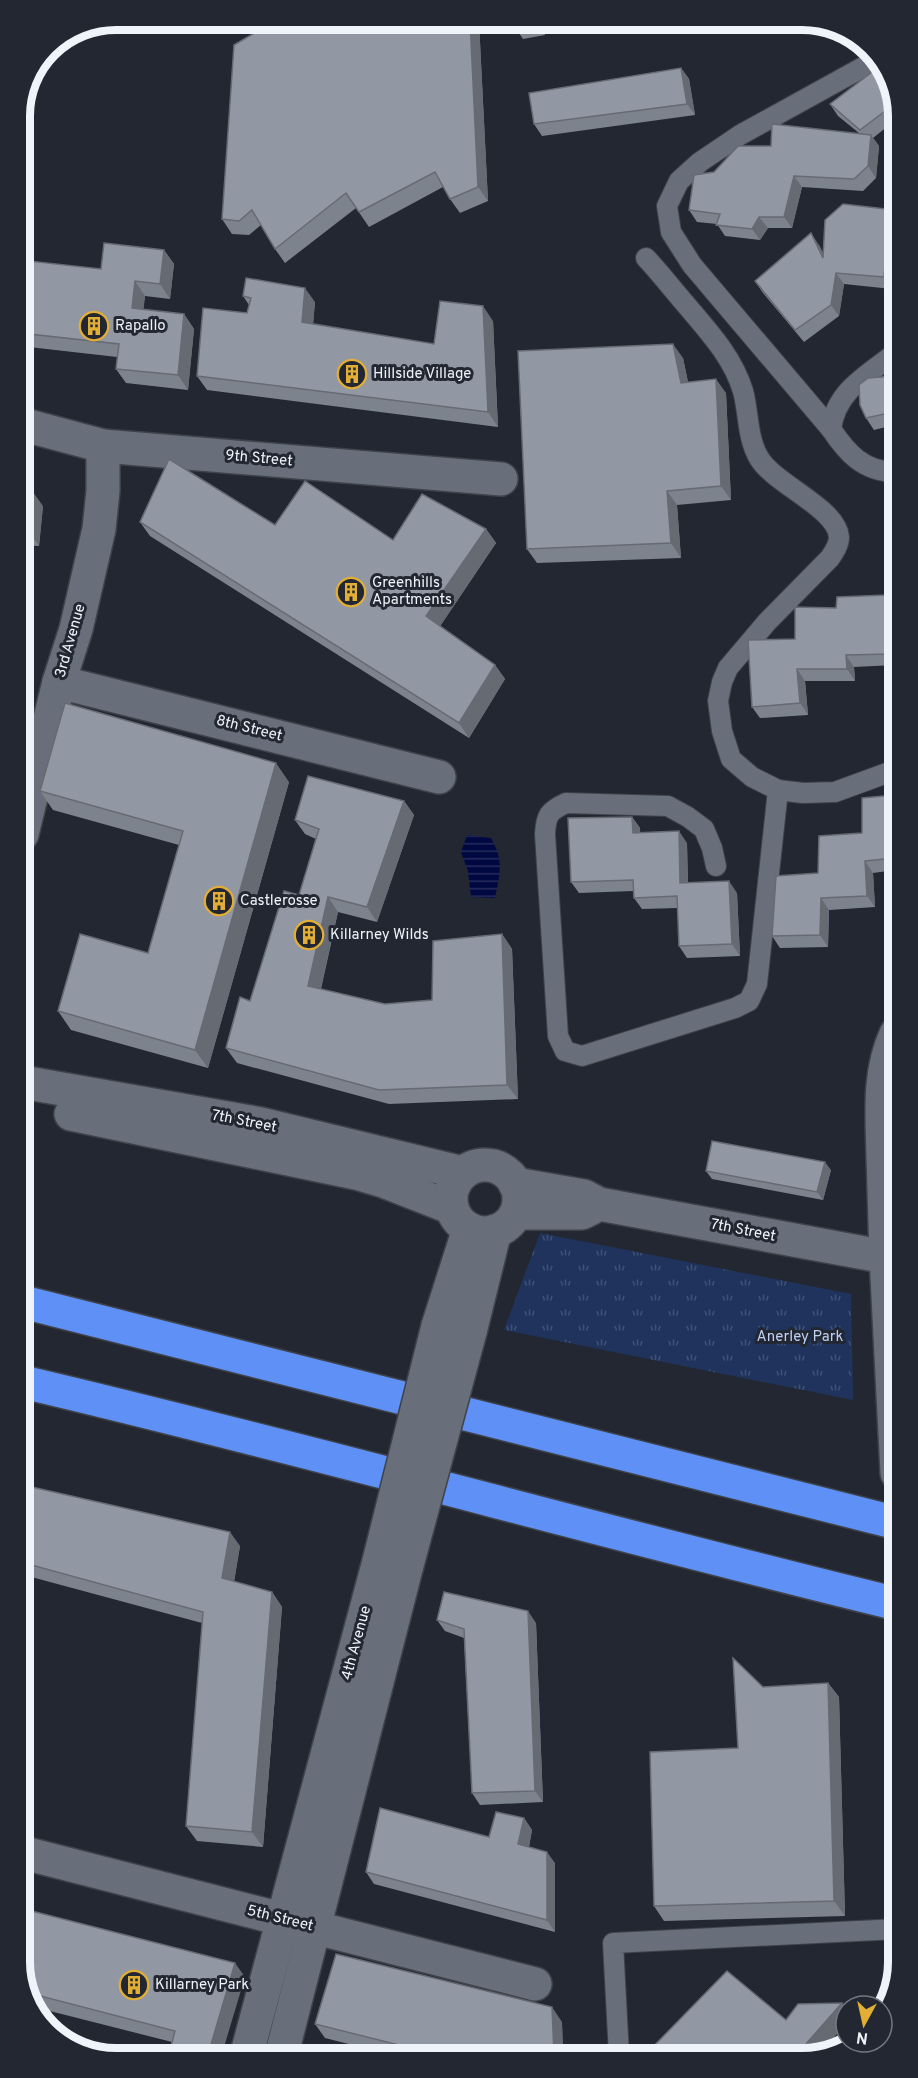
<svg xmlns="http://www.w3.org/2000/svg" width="918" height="2078" viewBox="0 0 918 2078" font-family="Overpass,sans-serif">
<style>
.park{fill:url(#park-tufts)}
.water{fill:url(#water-rules)}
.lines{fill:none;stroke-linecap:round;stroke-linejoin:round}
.service-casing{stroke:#3e424a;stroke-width:22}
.minor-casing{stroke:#3e424a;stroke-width:36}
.tertiary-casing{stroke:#3e424a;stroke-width:36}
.motorway-casing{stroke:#3e424a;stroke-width:36}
.service{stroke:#686e7a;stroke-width:20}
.minor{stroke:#686e7a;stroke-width:33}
.tertiary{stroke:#686e7a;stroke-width:33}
.motorway{stroke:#5f90f6;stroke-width:33}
.minor-bridge-casing{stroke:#3e424a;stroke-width:36;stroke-linecap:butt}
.minor-bridge{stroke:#686e7a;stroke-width:33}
.wall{fill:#7d838d}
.shaded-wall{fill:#666a73}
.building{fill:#9198a4;stroke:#666a73;stroke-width:1.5}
.labels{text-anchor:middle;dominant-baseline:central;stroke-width:6;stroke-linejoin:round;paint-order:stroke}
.poi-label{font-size:15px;fill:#eff3fa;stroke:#222731;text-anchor:start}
.street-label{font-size:15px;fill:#eff3fa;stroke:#222731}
.park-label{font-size:15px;fill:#bed1f5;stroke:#222731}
.rim{fill:none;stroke:#eff3fa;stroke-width:8}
</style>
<defs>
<pattern id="park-tufts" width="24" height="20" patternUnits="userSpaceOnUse" patternTransform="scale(1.5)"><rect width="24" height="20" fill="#1f335d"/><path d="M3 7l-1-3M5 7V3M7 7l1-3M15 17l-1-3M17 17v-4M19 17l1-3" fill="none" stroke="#405175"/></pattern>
<pattern id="water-rules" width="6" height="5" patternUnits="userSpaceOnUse" patternTransform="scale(1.5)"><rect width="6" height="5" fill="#000841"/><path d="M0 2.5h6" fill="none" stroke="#262c5d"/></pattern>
</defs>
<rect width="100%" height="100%" fill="#222731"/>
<path class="park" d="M540 1233 851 1294 853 1400 504 1330Z"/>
<path class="water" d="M467 835 491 838C504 860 500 874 495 898L471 897 468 871 461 852Z"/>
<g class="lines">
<g class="service-casing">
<g id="service">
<path d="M646 258C661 274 674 291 688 307 710 333 733 358 743 391 749 413 747 438 759 458 774 484 837 508 839 537 839 545 834 552 830 558L767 622 728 668 722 682 718 701 722 731 731 759 752 777 778 790 803 793 835 792 895 770"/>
<path d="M894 354C866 376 836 391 831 429 847 453 863 471 894 472"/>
<path d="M831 429 692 265 671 232 667 206 679 181 700 162 740 135 876 60"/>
<path d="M716 866 712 848 704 829 688 817 668 806 566 803C549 811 546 815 545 834L558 1036 565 1051 582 1056 735 1008 749 1001 757 984 778 790"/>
<path d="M619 2055 613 1943 898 1929"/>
</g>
</g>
<g class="minor-casing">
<g id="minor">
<path d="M21 424 103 446 501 479"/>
<path d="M59 682 439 777"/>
<path d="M22 834 59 682 76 629 99 529 103 491V446"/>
<path d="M886 1257C885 1224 884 1190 883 1156 882 1114 878 1073 896 1034"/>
<path d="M438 1326 469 1229"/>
<path d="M470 1332 495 1231"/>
<path d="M24 1853 535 1984"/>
<path d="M246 2057 379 1561"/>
<path d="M281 2057 407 1565"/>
</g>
</g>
<g class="tertiary-casing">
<g id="tertiary">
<path d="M22 1082 261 1124 463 1173"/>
<path d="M71 1114 356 1173 383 1181 452 1208"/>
<circle cx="485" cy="1199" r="34"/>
<path d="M515 1184 584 1196 599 1204 886 1257 897 1473"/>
<path d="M517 1213H582L592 1208"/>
</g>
</g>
<g class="motorway-casing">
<g id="motorway">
<path d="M23 1302 897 1523"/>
<path d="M23 1382C316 1451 605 1533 897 1604"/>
</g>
</g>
<use href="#service" class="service"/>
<use href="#minor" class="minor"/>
<use href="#tertiary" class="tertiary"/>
<use href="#motorway" class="motorway"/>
<g class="minor-bridge-casing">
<g id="minor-bridge">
<path d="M379 1561 438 1326"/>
<path d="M407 1565 470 1332"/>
</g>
</g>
<use href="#minor-bridge" class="minor-bridge"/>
</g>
<g class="wall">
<path d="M306 20H477L479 22 488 201 460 213 450 199 443 187 369 227 356 208 285 263 275 249 261 225 249 235 232 234 222 219Z"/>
<path d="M542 20 545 35 523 39 515 27Z"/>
<path d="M681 68 689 79 695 115 542 136 534 124Z"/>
<path d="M893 85V122L873 138 879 146 876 178 863 191 802 187 792 228H768L760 240 725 236 717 224 697 222 689 210 714 172 771 146 859 133 838 116 830 104Z"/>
<path d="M894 210V279L892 289 844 284 839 316 804 342 763 293 755 281 819 245 823 253Z"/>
<path d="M164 250 174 264 170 299 145 296 143 310 184 314 194 329 188 390 126 383 116 369 117 357 20 346V260L101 269Z"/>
<path d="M243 296 315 302 313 324 434 344 493 321 498 427 207 390 197 376 247 313 249 305Z"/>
<path d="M683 358 688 382 726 393 731 500 677 505 681 558 537 563 527 549Z"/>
<path d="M894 376V425L874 430 866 418Z"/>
<path d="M21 490 43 506 39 546 21 545Z"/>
<path d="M894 505V526L887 515Z"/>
<path d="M140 522 275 525 393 540 486 529 496 543 440 626 495 665 505 679 469 738 150 536Z"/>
<path d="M895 606V665L854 667 855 681H805L808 715 760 718 752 707 795 639 836 608Z"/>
<path d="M289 782 208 1068 71 1030 58 1011 148 953 179 845 53 810 40 791Z"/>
<path d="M895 795V870L873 873 875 907 829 910 828 947 780 948 772 936 818 873 862 833Z"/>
<path d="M404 801 414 815 377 922 338 912 321 989 385 1004 432 1000 502 934 512 949 518 1099 389 1104 237 1063 226 1048 250 1001 299 895 316 839 305 834 295 820Z"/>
<path d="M632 817 640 828V833L687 843 688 883 737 893 740 956 687 958 679 946 678 908 642 909 634 898 633 891 579 893 571 882Z"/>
<path d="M831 1170 823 1200 712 1179 706 1171Z"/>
<path d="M23 1485 240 1546 234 1582 272 1592 282 1607 263 1847 197 1841 186 1826 202 1623 24 1575Z"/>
<path d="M437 1620 536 1623 543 1802 480 1805 472 1793 464 1638 445 1631Z"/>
<path d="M828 1683 839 1697 845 1916 664 1921 654 1906 738 1748 763 1687Z"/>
<path d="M524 1818 532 1830 529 1847 555 1863V1932L374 1884 366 1872 489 1837Z"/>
<path d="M24 1909 245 1977 172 2042 34 2007 25 1993Z"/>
<path d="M562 2022 563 2055 396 2056 325 2038 315 2024Z"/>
</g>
<g class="shaded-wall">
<path d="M470 20H477L479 22 488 201 478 187Z"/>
<path d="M536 20H542L545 35 537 23Z"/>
<path d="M681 68 689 79 695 115 687 104Z"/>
<path d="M871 135 879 146 876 178 868 166Z"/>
<path d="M794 176 802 187 792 228 784 217Z"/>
<path d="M759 217 768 228 760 240 752 229Z"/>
<path d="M811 233 819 245 831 269 823 258Z"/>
<path d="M164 250 174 264 170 299 160 284Z"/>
<path d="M885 267 893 279 892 289 884 277Z"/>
<path d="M836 273 844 284 839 316 831 305Z"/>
<path d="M135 281 145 296 142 323 132 308Z"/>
<path d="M305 288 315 302 312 337 302 322Z"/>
<path d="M483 306 493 321 498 427 488 412Z"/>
<path d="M184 314 194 329 188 390 178 375Z"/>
<path d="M673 344 683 358 691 397 681 383Z"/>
<path d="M716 379 726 393 731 500 721 486Z"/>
<path d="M667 491 677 505 681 558 671 543Z"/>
<path d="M33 492 43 506 39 546 29 532Z"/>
<path d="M486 529 496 543 437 631 426 616Z"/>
<path d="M887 595 895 606V659L891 654Z"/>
<path d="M846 655 854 667 855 681 847 669Z"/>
<path d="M495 665 505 679 469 738 459 723Z"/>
<path d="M797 669 805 681 808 715 800 703Z"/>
<path d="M276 763 289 782 208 1068 195 1050Z"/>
<path d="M404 801 414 815 377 922 367 907Z"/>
<path d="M632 817 640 828 641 845 633 833Z"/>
<path d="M679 831 687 843 688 894 680 883Z"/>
<path d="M865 861 873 873 875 907 867 896Z"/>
<path d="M729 881 737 893 740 956 732 944Z"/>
<path d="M328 897 338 912 318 1000 308 986Z"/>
<path d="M821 898 829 910 828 947 820 935Z"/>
<path d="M502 934 512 949 518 1099 507 1085Z"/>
<path d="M825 1162 831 1170 823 1200 817 1192Z"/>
<path d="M230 1532 240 1546 232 1593 222 1578Z"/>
<path d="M272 1592 282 1607 263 1847 252 1832Z"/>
<path d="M528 1611 536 1623 543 1802 535 1791Z"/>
<path d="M828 1683 839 1697 845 1916 834 1901Z"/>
<path d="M524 1818 532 1830 527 1856 518 1844Z"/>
<path d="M547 1852 555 1863V1932L547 1920Z"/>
<path d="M235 1963 245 1977 221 2057 207 2058Z"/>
<path d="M842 2003 846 2009V2024L820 2053 797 2054Z"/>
<path d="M552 2007 562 2022 563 2055H554Z"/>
</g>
<g class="building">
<path d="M306 20H470L478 187 450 199 435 172 359 212 346 193 275 249 252 210 239 221 222 219 234 45 273 22Z"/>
<path d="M515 20H536L537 23 515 27Z"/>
<path d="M880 66 893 85V105L860 130 830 104Z"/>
<path d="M681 68 687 104 534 124 529 93Z"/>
<path d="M772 124 871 135 868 166 854 179 794 176 784 217H759L752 229 716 225 720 214 689 210 694 175 714 172 738 146H771Z"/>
<path d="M843 204 894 210V268L885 267 884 277 836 273 831 305 795 330 755 281 811 233 823 258 825 220Z"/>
<path d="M104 243 164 250 160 284 135 281 132 308 184 314 178 375 116 369 119 344 20 333V260L101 269Z"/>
<path d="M246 278 305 288 302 322 434 344 440 301 483 306 488 412 197 376 203 308 247 313 251 298 243 296Z"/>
<path d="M673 344 681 383 716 379 721 486 667 491 671 543 527 549 518 351Z"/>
<path d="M894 376V412L866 418 860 405 859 385 868 378Z"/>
<path d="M169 459 275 525 305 481 393 540 422 494 486 529 426 616 495 665 459 723 140 522Z"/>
<path d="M21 490 33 492 29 532 21 531Z"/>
<path d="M894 505V521L887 515Z"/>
<path d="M887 595 891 654 846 655 847 669H797L800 703 752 707 748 640 795 639V607L836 608 837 597Z"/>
<path d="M65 703 276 763 195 1050 58 1011 80 934 148 953 183 831 40 791Z"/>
<path d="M308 776 404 801 367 907 328 897 308 986 385 1004 432 1000 433 941 502 934 507 1085 379 1090 226 1048 240 997 250 1001 284 891 299 895 319 829 295 820Z"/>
<path d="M895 795V858L865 861 867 896 821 898 820 935 772 936 776 876 818 873 819 836 862 833V798Z"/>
<path d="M632 817 633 833 679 831 680 883 729 881 732 944 679 946 677 896 634 898 633 880 571 882 568 818Z"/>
<path d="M712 1141 825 1162 817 1192 706 1171Z"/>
<path d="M23 1485 230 1532 222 1578 272 1592 252 1832 186 1826 203 1612 24 1563Z"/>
<path d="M444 1592 528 1611 535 1791 472 1793 464 1629 437 1620Z"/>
<path d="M733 1658 763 1687 828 1683 834 1901 654 1906 650 1752 738 1748Z"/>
<path d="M380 1808 489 1837 496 1812 524 1818 518 1844 547 1852V1920L366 1872Z"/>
<path d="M24 1909 235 1963 207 2058 168 2057 175 2031 25 1992Z"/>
<path d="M336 1954 552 2007 554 2055 443 2056 315 2024Z"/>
<path d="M727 1971 786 2020 798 2004 842 2003 797 2054 645 2055Z"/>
</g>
<defs>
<g id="building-ring" transform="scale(1.5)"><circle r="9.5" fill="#222731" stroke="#e3ae35" stroke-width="1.5"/><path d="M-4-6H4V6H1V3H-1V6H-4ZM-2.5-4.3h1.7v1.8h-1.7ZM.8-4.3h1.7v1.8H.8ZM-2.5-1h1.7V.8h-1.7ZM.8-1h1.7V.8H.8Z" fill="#e3ae35"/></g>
</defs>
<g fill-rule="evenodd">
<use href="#building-ring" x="94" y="326"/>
<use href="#building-ring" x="352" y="374"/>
<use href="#building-ring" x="351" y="592"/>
<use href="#building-ring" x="219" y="901"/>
<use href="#building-ring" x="309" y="935"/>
<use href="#building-ring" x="134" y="1985"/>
</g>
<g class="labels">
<g class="poi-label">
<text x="115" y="326">Rapallo</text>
<text x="373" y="374">Hillside Village</text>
<text x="372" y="583">Greenhills<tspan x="372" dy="17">Apartments</tspan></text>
<text x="240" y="901">Castlerosse</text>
<text x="330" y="935">Killarney Wilds</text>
<text x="155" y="1985">Killarney Park</text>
</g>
<g class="street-label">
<text transform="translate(259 459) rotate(5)">9th Street</text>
<text transform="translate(71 641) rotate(-74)">3rd Avenue</text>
<text transform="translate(249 729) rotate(14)">8th Street</text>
<text transform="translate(244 1122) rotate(11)">7th Street</text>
<text transform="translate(743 1231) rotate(11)">7th Street</text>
<text transform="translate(357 1643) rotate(-75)">4th Avenue</text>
<text transform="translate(280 1919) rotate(14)">5th Street</text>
</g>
<g class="park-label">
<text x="800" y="1337">Anerley Park</text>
</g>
</g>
<path d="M0 0H918V2078H0ZM116 30H802A86 86 0 0 1 888 116V1962A86 86 0 0 1 802 2048H116A86 86 0 0 1 30 1962V116A86 86 0 0 1 116 30Z" fill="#222731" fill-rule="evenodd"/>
<path class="rim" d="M116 30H802A86 86 0 0 1 888 116V1962A86 86 0 0 1 802 2048H116A86 86 0 0 1 30 1962V116A86 86 0 0 1 116 30Z"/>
<g transform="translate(864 2024) rotate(188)"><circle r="28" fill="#222731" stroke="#747981" stroke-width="1.5"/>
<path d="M0-4.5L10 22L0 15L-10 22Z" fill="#e3ae35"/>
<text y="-9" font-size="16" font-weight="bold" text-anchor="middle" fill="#eff3fa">N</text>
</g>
</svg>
